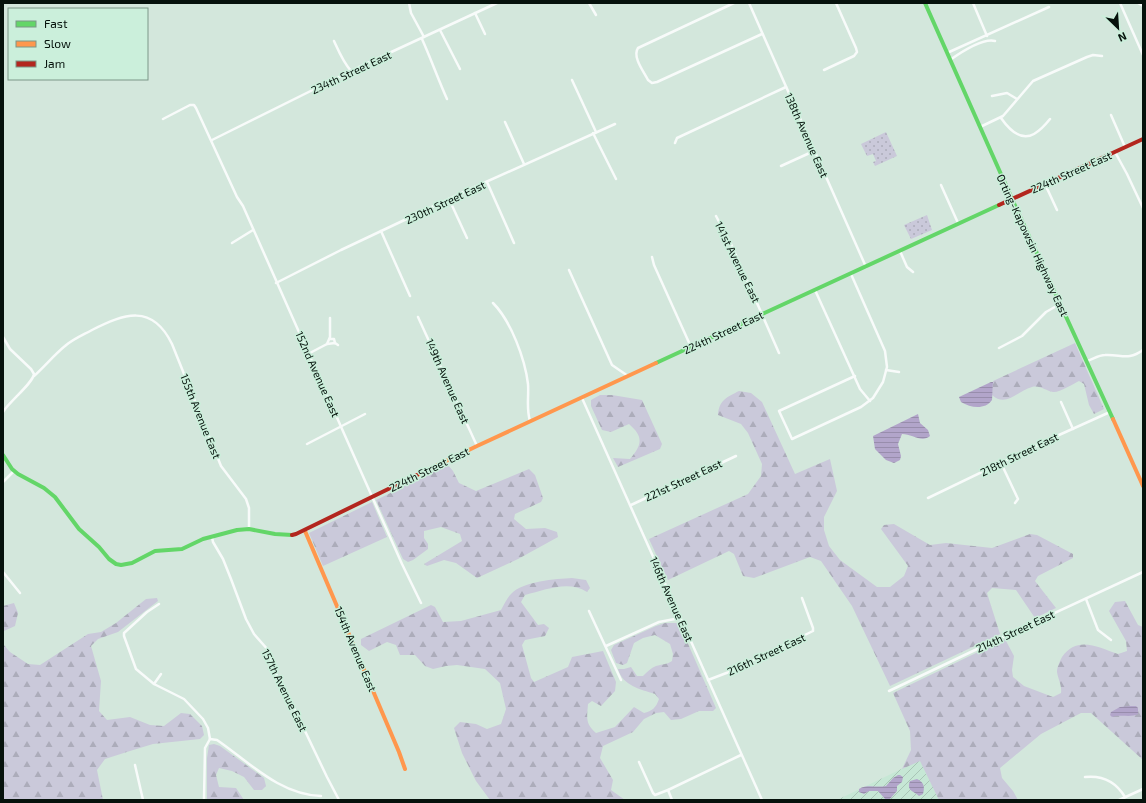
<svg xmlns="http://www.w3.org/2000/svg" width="1146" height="803" viewBox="0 0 1146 803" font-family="'Exo 2',sans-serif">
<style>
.industrial{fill:url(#industrial-furrows)}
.grass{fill:url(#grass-dots)}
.forest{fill:url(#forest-firs)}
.water{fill:url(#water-rules)}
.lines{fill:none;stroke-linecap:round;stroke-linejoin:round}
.street{stroke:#f8fbfa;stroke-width:2.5}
.fast{stroke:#63d668;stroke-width:4}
.slow{stroke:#ff974d;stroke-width:4}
.jam{stroke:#b3261e;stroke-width:4}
.labels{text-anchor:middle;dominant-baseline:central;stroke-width:3;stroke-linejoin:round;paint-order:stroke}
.street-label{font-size:11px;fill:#06120c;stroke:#cbefdb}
</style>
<defs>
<pattern id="industrial-furrows" width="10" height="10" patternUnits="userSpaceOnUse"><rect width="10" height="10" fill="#c6e7d5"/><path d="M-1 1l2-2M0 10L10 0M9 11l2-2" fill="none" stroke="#a9c5b6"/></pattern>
<pattern id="grass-dots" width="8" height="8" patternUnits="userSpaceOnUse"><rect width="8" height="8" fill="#cac9da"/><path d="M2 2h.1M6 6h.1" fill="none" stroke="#acacba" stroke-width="1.8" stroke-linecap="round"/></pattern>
<pattern id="forest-firs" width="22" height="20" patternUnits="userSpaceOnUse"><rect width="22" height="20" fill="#cac9da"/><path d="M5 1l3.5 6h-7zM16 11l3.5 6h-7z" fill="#acacba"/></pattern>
<pattern id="water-rules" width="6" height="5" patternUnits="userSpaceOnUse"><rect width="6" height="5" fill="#b2a5ca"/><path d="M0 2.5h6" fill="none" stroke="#988dac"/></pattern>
</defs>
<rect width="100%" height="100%" fill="#d3e7dc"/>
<path class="industrial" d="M920 760 939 800H837Z"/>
<g class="grass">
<path d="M886 132 897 156 875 166 873 162 876 161 873 154 867 156 861 144Z"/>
<path d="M927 215 932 230 911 239 904 225Z"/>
</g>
<g class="forest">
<path d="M1075 343 1104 409 1094 414 1089 405 1084 384 1079 381C1073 384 1059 393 1053 392 1046 391 1040 385 1032 387 1017 391 1006 408 992 395L993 381Z"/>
<path d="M739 391 751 393 762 402 795 474 830 459 837 491 824 517V530L829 546 840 560 877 587H890L904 576 908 566 881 529 884 525 894 524 930 545 946 543 992 548 1030 534 1037 535 1073 554V558L1038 576 1035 581 1056 608 1035 618 1016 590 992 588 987 593 1000 634 890 686 852 606 821 561 810 557 754 578 743 576 734 554 729 551 668 580 649 539 748 494 761 476 762 464 748 433 741 424 718 415C719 400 727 397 739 391Z"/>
<path d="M600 395H612L642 400 662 444 660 449 618 467 613 458 630 459C642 445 644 437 629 424L611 432 602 430 591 406V400Z"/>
<path d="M448 465 453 471 459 483 476 491 529 469 535 475 543 498 541 502 515 514 514 519 526 529 545 528 557 532 558 537 518 559 477 578 456 563 444 560 427 566 424 564 462 541 460 534 441 527 424 531V538L428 544V549L413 560 408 562 403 559 376 500Z"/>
<path d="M372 502 387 537 323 566 309 533Z"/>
<path d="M572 578 586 580 590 588 587 592C568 580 546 590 525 595L521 602 538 625 544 624 549 628 545 636 525 640 522 645 531 678 534 682 568 667 572 657 603 651 616 682 615 691 601 706 592 701 588 704C587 718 585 723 596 733L615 727 634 707 644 713C652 711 656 708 659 699L655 694C640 689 623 686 618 669H624L631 667 637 676H643C647 672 651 668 656 666 662 664 666 665 672 661L673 654 670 644 655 635 643 638 634 643 627 663 623 665 616 663 611 650 614 645 656 626 665 623H679L716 708 713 711H699L681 719 671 720 664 712 656 713 644 719 633 732 603 746 600 758 613 780 611 790 625 800H490L476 781 462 753 454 728 460 722 476 724 487 729 501 724 506 709 500 683 485 669 457 665 446 666 433 669 425 666 415 655H400L396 645 387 642 369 651 361 645V639L431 605 435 607 443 622 461 621 501 610C504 605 507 598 511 594 523 581 556 579 572 578Z"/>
<path d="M157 598 158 601 118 632 98 639 91 646 101 681 99 711 107 720 130 717 150 725 164 726 181 713 190 714 202 726 204 735 200 739 153 744 130 751 105 759 97 770 103 800H3V644L10 652 28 664 40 665 88 634 101 632 116 623 146 599Z"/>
<path d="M1125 601 1138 625 1143 627V760L1091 713H1081L1041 734 1000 768 1002 778 1013 791 1018 800H939L920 761 902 769 911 750 910 731 893 693 1005 639 1014 656 1012 670 1013 677 1024 686 1053 697 1061 693C1062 685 1058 679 1057 672 1057 667 1060 661 1062 657 1077 635 1098 647 1118 654L1127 651 1126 641 1109 611 1115 602Z"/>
<path d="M14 603 18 613 15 626 4 631 3 636V606Z"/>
<path d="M214 744 220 746 264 778 266 786 262 790H254L244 777 232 771 219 768 216 775 219 787 236 788 244 800H207V758L209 745Z"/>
</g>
<g class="water">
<path d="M991 382H993L992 400C985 410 971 408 961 402L959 397Z"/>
<path d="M918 414 920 423 928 430 930 436C922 443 912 434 902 434L898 444 901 456 900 460 894 463 886 460 875 449 873 436Z"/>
<path d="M1131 706H1136L1138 708V714C1131 718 1121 714 1112 717L1110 715 1111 712 1120 707Z"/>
<path d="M898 775H900L903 777 902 782 897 786V791L889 800H886L878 791H869L864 794 859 792V789C867 784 877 788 886 786L893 778Z"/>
<path d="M917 779C924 782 925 787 923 794L919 796C914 791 906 791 910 781Z"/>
</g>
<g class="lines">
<g class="street">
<path d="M409 3 411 13 424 37"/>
<path d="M589 3 596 15"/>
<path d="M734 3 638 48C632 57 644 72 648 80L652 83 657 82 762 34"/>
<path d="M749 3 866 267"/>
<path d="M973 3 987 36"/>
<path d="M1120 3 1143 55"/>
<path d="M1138 3 1143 6"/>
<path d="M475 13 485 34"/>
<path d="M440 30 460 69"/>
<path d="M422 39C431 59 438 79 447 99"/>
<path d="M334 41C339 52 343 62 351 71"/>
<path d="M947 53 1049 7"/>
<path d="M950 60C960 53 983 38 995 41"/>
<path d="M824 70 854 56 857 52 856 48 836 3"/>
<path d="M572 80 596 132"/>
<path d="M992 96 1007 93 1017 99"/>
<path d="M1111 115 1125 147"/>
<path d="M1001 118C1008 128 1020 142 1034 134 1041 130 1046 124 1050 119"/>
<path d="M163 119 190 105H194L196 108 237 197 243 206 402 564 421 603"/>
<path d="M505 122 524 164"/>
<path d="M980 127 1003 116 1033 81 1087 57 1093 55 1102 56"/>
<path d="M593 133 616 179"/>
<path d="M212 140 359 67 497 3"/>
<path d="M675 143 677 138 786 87"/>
<path d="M1115 152 1127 174 1143 208"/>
<path d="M781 166 814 151"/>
<path d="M487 182 514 243"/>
<path d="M1045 184 1057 210"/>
<path d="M941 185 958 223"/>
<path d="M449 199 467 238"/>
<path d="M716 216 731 244 779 353"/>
<path d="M381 231 410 296"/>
<path d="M232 243 253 230"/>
<path d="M900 251 907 267 913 272"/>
<path d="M652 257 654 265 691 347"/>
<path d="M569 270 612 365 628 376"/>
<path d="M851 274 885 351 887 367 883 382 873 398 861 407 792 439 779 411 855 376"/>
<path d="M276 283 341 250 468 190 615 124"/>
<path d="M815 290 860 389 870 401"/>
<path d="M493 303C511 321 525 359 528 384 529 397 526 408 530 421"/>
<path d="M418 317 477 446"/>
<path d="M3 337 10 349 31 369 34 374C33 383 9 402 3 412"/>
<path d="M330 339H334L335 343"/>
<path d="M327 344 330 337V318"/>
<path d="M999 348 1022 336 1046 312 1060 304"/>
<path d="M308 354 327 344 335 343 338 345"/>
<path d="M1087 361C1093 359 1099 355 1105 355 1121 354 1128 361 1143 350"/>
<path d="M886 370 899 372"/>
<path d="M34 376C45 366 54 355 65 346 73 339 83 335 92 330 124 314 152 303 172 344L221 466 246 499 249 508V529"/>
<path d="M582 398 762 800"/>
<path d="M1061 402 1073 429"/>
<path d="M307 444 365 414"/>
<path d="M1001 463 1018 499 1015 503"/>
<path d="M3 482 13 472"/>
<path d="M928 498 1059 435 1110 412"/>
<path d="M631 505 736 456"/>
<path d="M212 537 213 542 223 559 231 579 246 619 254 634 269 651 276 674 294 708 327 777 339 800"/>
<path d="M3 572 20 593"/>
<path d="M1086 599 1098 630 1111 640"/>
<path d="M159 604 147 612 124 633V636L136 669 154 684 184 699 203 719 208 728 210 739"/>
<path d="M589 611 621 680"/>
<path d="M606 646 659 622 680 618"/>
<path d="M708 680 729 672 813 631V628L802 598"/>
<path d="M154 684 161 674"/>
<path d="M889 691 994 641 1143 572"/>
<path d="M210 739 217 740C249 762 280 795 321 796"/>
<path d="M639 762 653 793 655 795 668 790 741 755"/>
<path d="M135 765 143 800"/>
<path d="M1085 777C1103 775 1116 782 1125 797"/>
<path d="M668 790 672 800"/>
<path d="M204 800 205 748 210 739"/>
<path d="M1119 800 1143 789"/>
</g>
<g class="fast">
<path d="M925 3 1012 199 1113 419"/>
<path d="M656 363 999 205"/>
<path d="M3 455 12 469 18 474 44 488 55 497 79 529 99 547 109 559 116 564 121 565 132 563 155 551 182 549 203 539 237 530 249 529 275 534 292 535"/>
</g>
<g class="slow">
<path d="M1113 419 1143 486"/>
<path d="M417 475 477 446 656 363"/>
<path d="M305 531 399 752 405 769"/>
</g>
<g class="jam">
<path d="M999 205 1143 139"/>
<path d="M292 535 296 534 417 475"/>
</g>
</g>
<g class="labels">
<g class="street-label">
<text transform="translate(351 72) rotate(-25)">234th Street East</text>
<text transform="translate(807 135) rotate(66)">138th Avenue East</text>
<text transform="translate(1071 172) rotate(-24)">224th Street East</text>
<text transform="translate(445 202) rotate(-25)">230th Street East</text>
<text transform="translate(1033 245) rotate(65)">Orting-Kapowsin Highway East</text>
<text transform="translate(738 262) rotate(64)">141st Avenue East</text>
<text transform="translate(723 332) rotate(-25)">224th Street East</text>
<text transform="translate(318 374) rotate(66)">152nd Avenue East</text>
<text transform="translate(448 381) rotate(66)">149th Avenue East</text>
<text transform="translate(201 416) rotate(68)">155th Avenue East</text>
<text transform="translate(1019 454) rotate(-26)">218th Street East</text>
<text transform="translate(429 469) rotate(-26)">224th Street East</text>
<text transform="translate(683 480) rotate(-25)">221st Street East</text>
<text transform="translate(672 599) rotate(66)">146th Avenue East</text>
<text transform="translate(1015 631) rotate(-25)">214th Street East</text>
<text transform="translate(356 649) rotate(67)">154th Avenue East</text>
<text transform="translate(766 654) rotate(-25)">216th Street East</text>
<text transform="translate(285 690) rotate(64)">157th Avenue East</text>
</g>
</g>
<rect width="1146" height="803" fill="none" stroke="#06120c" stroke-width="8"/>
<rect x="8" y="8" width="140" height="72" fill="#cbefdb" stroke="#7c9788"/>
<rect x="16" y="21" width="20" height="6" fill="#63d668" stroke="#7c9788"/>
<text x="44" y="28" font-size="12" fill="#06120c">Fast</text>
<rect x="16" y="41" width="20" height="6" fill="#ff974d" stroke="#7c9788"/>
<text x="44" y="48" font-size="12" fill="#06120c">Slow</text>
<rect x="16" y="61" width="20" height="6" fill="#b3261e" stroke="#7c9788"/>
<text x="44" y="68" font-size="12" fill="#06120c">Jam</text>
<g transform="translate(1118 28) rotate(155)" stroke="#cbefdb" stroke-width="3" paint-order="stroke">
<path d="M0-3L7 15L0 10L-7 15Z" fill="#06120c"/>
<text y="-6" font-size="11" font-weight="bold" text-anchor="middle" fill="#06120c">N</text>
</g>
</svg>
